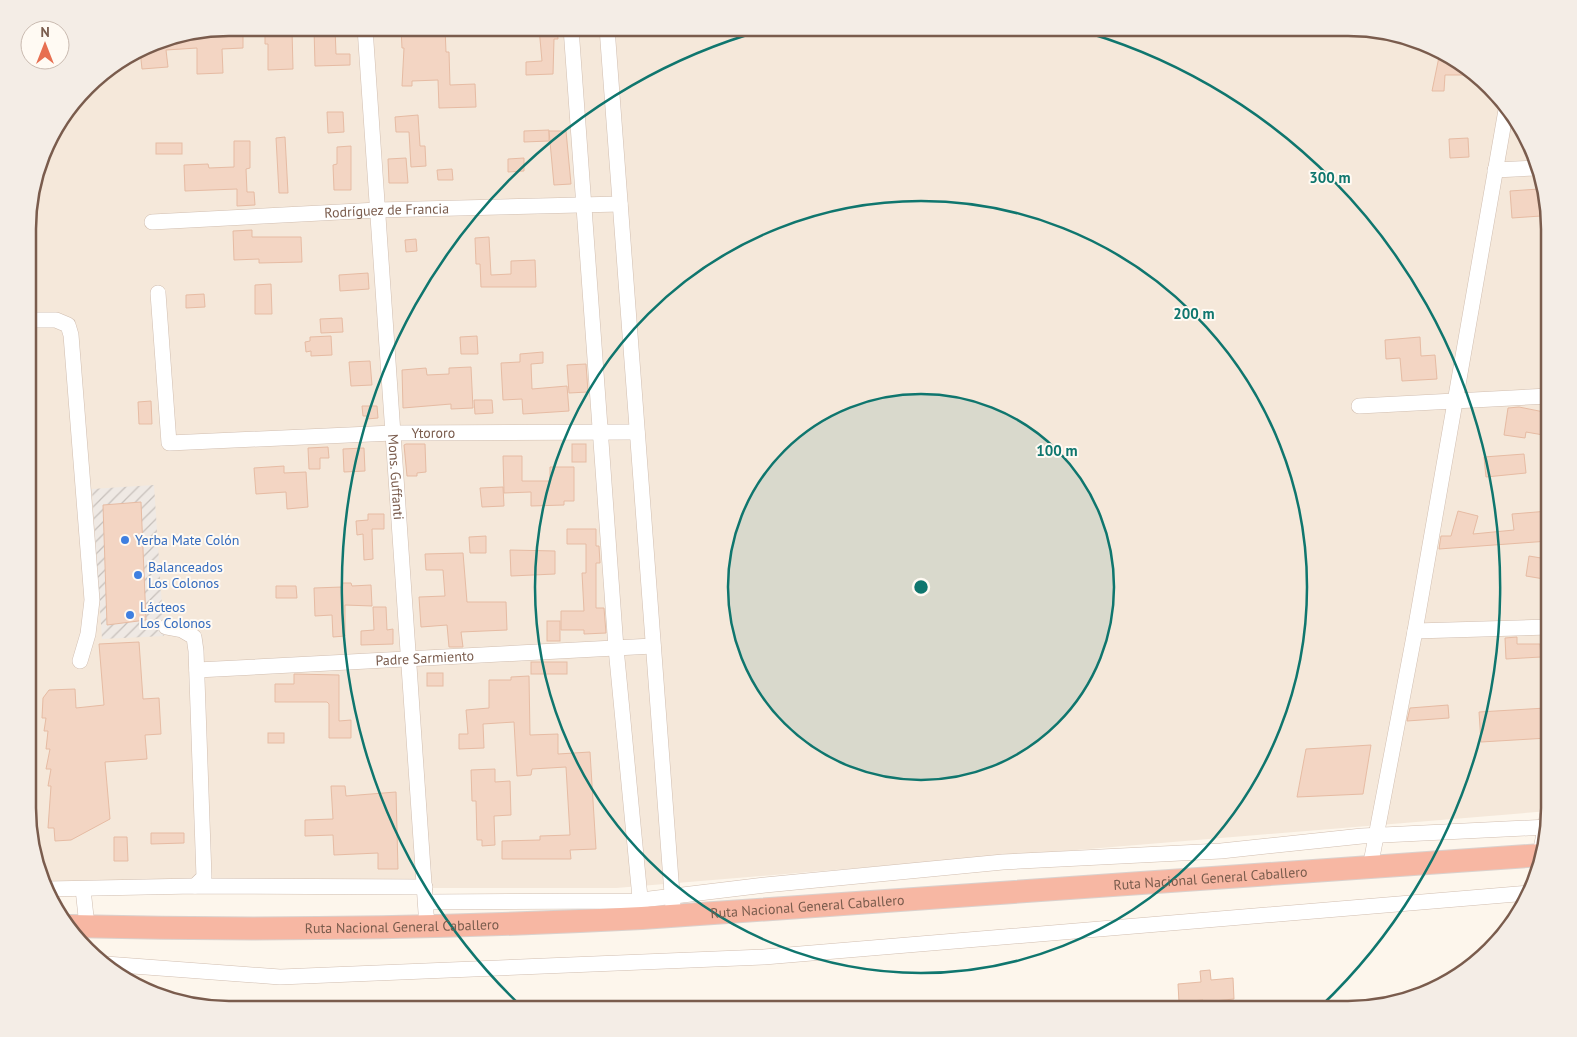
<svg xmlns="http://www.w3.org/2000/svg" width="1577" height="1037" viewBox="0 0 1577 1037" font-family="'PT Sans',sans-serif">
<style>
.residential{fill:#f5e8da}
.industrial{fill:url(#industrial-furrows)}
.building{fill:#f3d5c3;stroke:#e6bba3}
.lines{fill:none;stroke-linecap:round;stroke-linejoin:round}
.minor-casing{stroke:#d1beb0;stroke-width:16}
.highway-casing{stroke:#dad1cd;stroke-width:24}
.minor{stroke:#fff;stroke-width:15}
.highway{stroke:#f7b7a3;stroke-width:22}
.ring{fill:none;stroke:#0f766e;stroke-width:2.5}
.shop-dot{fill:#3f7fe0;stroke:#fffaf3;stroke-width:2}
.labels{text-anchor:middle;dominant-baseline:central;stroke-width:4;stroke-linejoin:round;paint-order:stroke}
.street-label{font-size:14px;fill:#7a5c4d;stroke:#fffaf3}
.shop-label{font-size:14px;fill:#366cbe;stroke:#fffaf3;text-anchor:start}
.rim{fill:none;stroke:#7a5c4d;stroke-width:2.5}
.centre{fill:#0f766e;stroke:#fffaf3;stroke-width:2.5}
.ring-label{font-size:15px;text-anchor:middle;font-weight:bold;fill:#0f766e;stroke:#fffaf3;stroke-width:4;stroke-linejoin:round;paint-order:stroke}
</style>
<defs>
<pattern id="industrial-furrows" width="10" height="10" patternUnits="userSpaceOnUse" patternTransform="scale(1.25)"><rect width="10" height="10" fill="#efe9e4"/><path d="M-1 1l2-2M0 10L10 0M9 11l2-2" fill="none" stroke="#c7c0bb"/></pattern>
</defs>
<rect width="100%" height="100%" fill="#fdf6ec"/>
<path class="residential" d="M229 28H1348L1412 38 1460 62 1523 129 1549 216V811L616 888H48L29 834V203L48 140 96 78 152 43Z"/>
<path class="industrial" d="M154 485 164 636 102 639 92 489Z"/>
<g class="building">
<path d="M229 28H243V48L222 49 223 73 197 74V48L166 50 168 67 142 69 140 50 152 43Z"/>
<path d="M314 28H335L336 54H350V65L315 66Z"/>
<path d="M401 28H445L446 52H449L450 85 475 84 476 107 439 108 438 80 412 81V86H402L404 48H402Z"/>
<path d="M539 28H557L558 39H554L553 74 526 75V62L542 61Z"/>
<path d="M292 30 293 69 268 70V44H265V31Z"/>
<path d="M1440 52 1446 55V59H1454L1460 62 1472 75H1445L1444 91H1432Z"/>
<path d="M327 112H343L344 132 328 133Z"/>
<path d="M418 115 420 146H425L426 166 411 167 409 132H396L395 117Z"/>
<path d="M549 130V141L524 142V131Z"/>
<path d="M549 131H566L571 184 554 185Z"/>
<path d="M285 137 288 193H279L276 138Z"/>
<path d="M1468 138 1469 157 1450 158 1449 139Z"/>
<path d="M234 141H250V168L246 169 247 192H254L255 205 237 206V189L185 191 184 165 208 164 209 168 234 167Z"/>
<rect x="156" y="143" width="26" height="11"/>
<path d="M351 146V190H334L333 165 337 164V147Z"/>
<path d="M406 158 408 183H389L388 159Z"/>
<path d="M524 158V171L508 172V159Z"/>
<path d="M452 169 453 180H438L437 170Z"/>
<path d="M1539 189 1541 216 1512 218 1510 191Z"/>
<path d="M252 230V237H301L302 262 259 263V259L234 260 233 231Z"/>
<path d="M489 237 491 275 511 274V261L535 260 536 287H481L480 264H476L475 238Z"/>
<path d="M416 239 417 251 406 252 405 240Z"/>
<path d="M368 273 369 289 340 291 339 275Z"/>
<path d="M271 284 272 314H255V285Z"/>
<path d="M204 294 205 307 186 308V295Z"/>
<path d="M342 318 343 332 321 333 320 319Z"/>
<path d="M331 336 332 355 311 356V351L306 352 305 342 310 341V337Z"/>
<path d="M477 336 478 354H461L460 337Z"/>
<path d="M1420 337 1421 356 1435 355 1437 379 1402 381 1400 358 1386 359 1385 340Z"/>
<path d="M543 352V363L531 364 532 389 567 386 569 411 523 414 522 399 503 400 501 363 520 362V354Z"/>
<path d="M370 361 372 385 351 386 349 362Z"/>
<path d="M586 364 588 392 569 393 567 365Z"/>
<path d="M471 367 473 408 451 409V404L403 408 402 370 426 368 427 375 449 374V368Z"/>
<path d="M474 400H492L493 413 475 414Z"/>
<path d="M151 401 152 424H139L138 402Z"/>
<path d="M362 406H377L378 418 367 419V416H363Z"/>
<path d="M1519 407 1549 413V436L1526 432 1525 438 1504 435 1508 408Z"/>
<path d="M406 444H425L426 472 417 473V476H407L404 445Z"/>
<rect x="572" y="444" width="14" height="18"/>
<path d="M328 447 329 458H320V469H309L308 448Z"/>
<path d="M364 448 365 471 344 472 343 449Z"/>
<path d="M1524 454 1526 473 1486 477 1484 457Z"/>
<path d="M503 456H522V481H550V467H574V501H564V505L531 506V492L504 493Z"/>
<path d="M284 466V473L306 472 308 507 287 509 286 492 256 494 254 468Z"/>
<path d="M503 487 504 506 482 507 480 488Z"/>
<path d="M141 502 146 620 107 625 103 505Z"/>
<path d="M1458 511 1478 516 1473 534 1514 530 1512 514 1549 511V541L1439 549 1441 536H1451Z"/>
<path d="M368 514H384V529H372L373 559 364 560 363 534 357 535 356 521 368 520Z"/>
<path d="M567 529H596V546H599L600 563H596V608H604L606 633 584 634V630H561V611H584L582 573H586V544H567Z"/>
<path d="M486 536V553H470L469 537Z"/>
<path d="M510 550 555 551V574L511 576Z"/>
<path d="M463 553 467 602H506L507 630 461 632 463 647H449L447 625 421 627 419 597 445 596 443 570H426L425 554Z"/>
<path d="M1529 556 1547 559 1544 579 1526 576Z"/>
<path d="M342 583H351L352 586 371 585 372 606 345 605V636L333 637 332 615 315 616 314 588 342 587Z"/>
<path d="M276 586H296L297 598H276Z"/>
<path d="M373 607H386L387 630 393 629V644L361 645V631L374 630Z"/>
<rect x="547" y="621" width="13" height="20"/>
<path d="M1517 637V644H1540L1541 657 1506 659 1505 638Z"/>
<path d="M139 642 143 699 159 698 161 734 145 735 147 759 105 762 110 819 71 840 55 841 54 828H48L51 786H48L51 769H46L50 749H46L48 731H44L46 718H42L43 698 49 690 75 689 76 708 104 705 99 644Z"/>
<rect x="531" y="662" width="36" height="12"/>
<rect x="427" y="673" width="16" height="13"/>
<path d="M294 674 339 675V721L351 720V738H329V704L327 702H275V684H294Z"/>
<path d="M529 676 530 735 558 734V754L590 752 596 849 570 850 571 859H502V841L540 840V836L570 835 566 767 532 769 531 775 517 776 514 722 483 724 484 748 459 749V734H468L466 710 489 708V680H511V677Z"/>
<path d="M1448 705 1449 718 1407 721 1410 708Z"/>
<path d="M1546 708 1548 738 1481 742 1479 712Z"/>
<rect x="268" y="733" width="16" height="10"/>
<path d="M1371 745 1363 794 1297 797 1306 749Z"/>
<path d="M495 769V782L510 781 511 815 494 816 495 845 482 846V840H477L476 801H472L471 770Z"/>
<path d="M331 786H345L346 796 396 792 398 869H378V853L334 855 333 835 305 836V820L333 819Z"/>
<path d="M151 833H184V843L151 844Z"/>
<path d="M114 837H127L128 861H114Z"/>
<path d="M1210 970 1211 980 1233 978 1234 999 1214 1001V1009H1203V1000L1179 1002 1178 984 1201 982 1200 971Z"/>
</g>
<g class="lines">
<g class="minor-casing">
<g id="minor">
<path id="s1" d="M365 28 427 927"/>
<path d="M571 28 616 648 641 908"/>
<path d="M607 28 673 907"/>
<path d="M1495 170 1534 168"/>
<path id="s2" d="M152 222 378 210 620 204"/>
<path id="s3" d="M158 293 169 443 393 433 637 432"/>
<path d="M29 320H56L68 325 71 335 92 600 88 634 80 661"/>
<path d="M1359 406 1549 396"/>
<path d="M166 627 182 630 194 637 196 651 204 877 195 886"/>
<path d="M1415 631 1549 627"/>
<path id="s4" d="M197 670 653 646"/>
<path d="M1540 855 1549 807"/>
<path d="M1370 868 1415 631 1506 110"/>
<path d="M48 889 195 886 425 887"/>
<path d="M83 889 87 926"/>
<path d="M426 902 633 901 765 885 1003 862 1221 851 1362 836 1548 827"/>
<path d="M106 964 280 977 764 957 1529 893"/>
</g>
</g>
<g class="highway-casing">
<g id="highway">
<path id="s5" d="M70 926C261 931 452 928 642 918L1542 855"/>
</g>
</g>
<use href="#minor" class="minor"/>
<use href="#highway" class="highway"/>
</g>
<circle cx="921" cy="587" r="193" fill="#0f766e" fill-opacity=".12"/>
<g class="ring">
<circle cx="921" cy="587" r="193"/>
<circle cx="921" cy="587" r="386"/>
<path d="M522 1007A579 579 0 0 1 771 28M1071 28A579 579 0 0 1 1320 1007"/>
</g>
<g class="shop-dot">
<circle cx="125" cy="540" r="5"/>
<circle cx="138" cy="575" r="5"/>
<circle cx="130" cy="615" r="5"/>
</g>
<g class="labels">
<g class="street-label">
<text stroke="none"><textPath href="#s2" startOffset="235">Rodríguez de Francia</textPath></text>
<text stroke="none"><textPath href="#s3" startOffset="415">Ytororo</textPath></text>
<text stroke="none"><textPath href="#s1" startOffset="450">Mons. Guffanti</textPath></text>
<text stroke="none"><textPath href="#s4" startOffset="228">Padre Sarmiento</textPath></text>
<text stroke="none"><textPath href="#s5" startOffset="1142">Ruta Nacional General Caballero</textPath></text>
<text stroke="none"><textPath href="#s5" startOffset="738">Ruta Nacional General Caballero</textPath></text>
<text stroke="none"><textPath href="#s5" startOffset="332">Ruta Nacional General Caballero</textPath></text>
</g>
<g class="shop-label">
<text x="135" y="540">Yerba Mate Colón</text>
<text x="148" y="567">Balanceados<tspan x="148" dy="16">Los Colonos</tspan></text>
<text x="140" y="607">Lácteos<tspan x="140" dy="16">Los Colonos</tspan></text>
</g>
</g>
<path d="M0 0H1577V1037H0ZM229 36H1348A193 193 0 0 1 1541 229V808A193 193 0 0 1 1348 1001H229A193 193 0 0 1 36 808V229A193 193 0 0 1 229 36Z" fill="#f4ede6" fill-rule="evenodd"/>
<path class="rim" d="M229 36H1348A193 193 0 0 1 1541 229V808A193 193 0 0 1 1348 1001H229A193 193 0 0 1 36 808V229A193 193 0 0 1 229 36Z"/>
<circle cx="921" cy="587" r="8" class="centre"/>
<g class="ring-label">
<text x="1330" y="183">300 m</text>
<text x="1194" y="319">200 m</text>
<text x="1057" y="456">100 m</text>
</g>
<g transform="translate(45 45)"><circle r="24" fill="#fffaf3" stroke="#cabbb1"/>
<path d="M0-4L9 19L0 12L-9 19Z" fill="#e76f51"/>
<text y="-8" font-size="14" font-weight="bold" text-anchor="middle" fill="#7a5c4d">N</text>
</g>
</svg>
